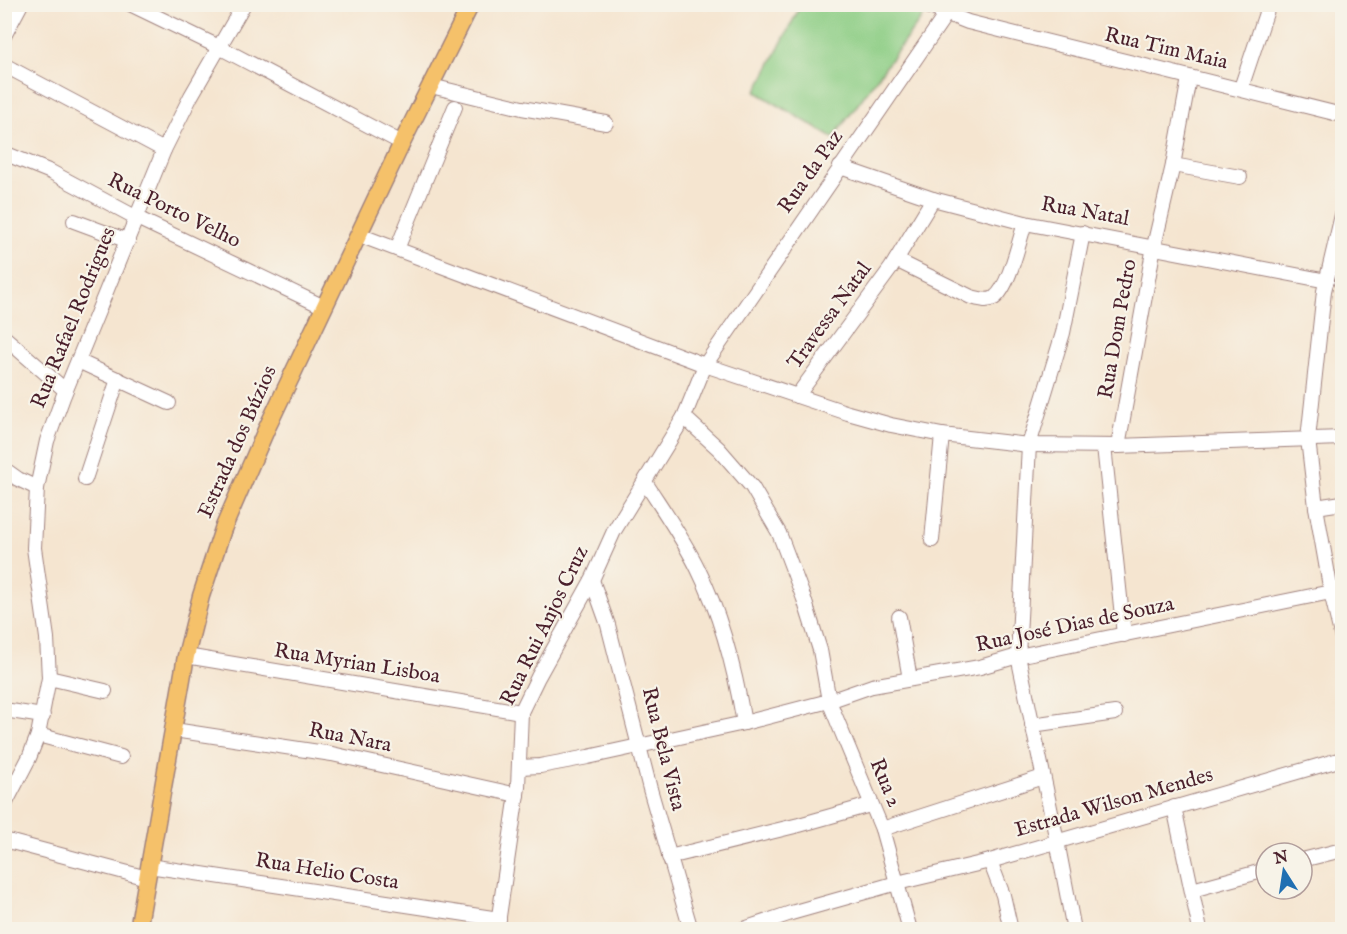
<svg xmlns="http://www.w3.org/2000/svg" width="1347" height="934" viewBox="0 0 1347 934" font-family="'IM FELL English',serif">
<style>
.green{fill:#8ccd84;stroke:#6b7658;stroke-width:1.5}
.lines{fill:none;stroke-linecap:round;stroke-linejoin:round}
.minor-casing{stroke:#a0827e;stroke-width:16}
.major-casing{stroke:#a0827e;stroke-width:19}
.minor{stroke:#fff;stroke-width:14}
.major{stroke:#f5c16b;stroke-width:16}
.labels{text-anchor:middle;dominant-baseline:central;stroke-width:4.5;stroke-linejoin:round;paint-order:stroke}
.street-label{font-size:21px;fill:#4a1f2b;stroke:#f7f3e8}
</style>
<rect width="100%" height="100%" fill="#f7f3e8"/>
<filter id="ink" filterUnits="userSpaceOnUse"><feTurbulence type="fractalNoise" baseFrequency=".0167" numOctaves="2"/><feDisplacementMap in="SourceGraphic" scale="12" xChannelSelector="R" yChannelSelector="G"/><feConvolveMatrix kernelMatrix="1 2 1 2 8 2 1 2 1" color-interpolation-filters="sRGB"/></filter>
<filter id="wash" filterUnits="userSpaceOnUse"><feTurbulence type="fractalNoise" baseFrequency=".008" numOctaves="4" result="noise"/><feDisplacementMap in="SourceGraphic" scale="24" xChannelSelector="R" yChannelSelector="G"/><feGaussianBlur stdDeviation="1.35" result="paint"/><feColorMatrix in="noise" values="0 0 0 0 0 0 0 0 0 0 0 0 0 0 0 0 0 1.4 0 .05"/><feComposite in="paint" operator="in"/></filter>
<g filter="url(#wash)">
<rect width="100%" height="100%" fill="#f5e5d0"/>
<path class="green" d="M801 5H931L833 138 756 92Z"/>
</g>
<g filter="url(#ink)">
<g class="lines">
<g class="minor-casing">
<g id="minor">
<path d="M130 4 221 48 402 143"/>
<path d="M922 4 968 22 1342 115"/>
<path d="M4 36 21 4"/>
<path d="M4 65 164 150"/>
<path d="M431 86 522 108 606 123"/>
<path d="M1241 88 1269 4"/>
<path d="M4 153 51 172 137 218 324 307"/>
<path d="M1173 165 1240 177"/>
<path d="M840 167 933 199 1025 223 1327 281"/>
<path d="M1342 215 1324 291 1308 439 1316 507 1331 592 1342 638"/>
<path d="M74 221 128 241"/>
<path d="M359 235 705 365 848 413 891 425 942 435 1029 445 1118 446 1342 438"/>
<path d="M397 249 455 107"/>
<path d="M896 260 971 297C979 299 987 302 994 298 1009 288 1019 241 1025 223"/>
<path d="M4 337 65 390"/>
<path d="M78 361 169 403"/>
<path d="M797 396 891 268 933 199"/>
<path d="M684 417 719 449 752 487 779 533 804 599 820 650 829 701 882 829 910 930"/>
<path d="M1104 446 1124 635"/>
<path d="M1118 446 1154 246 1173 165 1189 78"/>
<path d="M4 469 18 479 37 488"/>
<path d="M85 479 118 379"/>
<path d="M645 482C663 510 683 538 698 569 722 617 735 670 744 723"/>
<path d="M1316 507 1342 503"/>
<path d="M932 540 942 435"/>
<path d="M592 580 608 625 650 789 691 930"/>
<path d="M899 617 910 679"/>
<path d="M186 656 521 712"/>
<path d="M49 678 105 691"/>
<path d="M4 710 43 716"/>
<path d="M1032 725 1115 713"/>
<path d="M174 730 332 754 517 795"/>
<path d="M38 735 121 757"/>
<path d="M520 767 540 766 588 757 744 723 829 701 872 686 980 667 1018 656 1331 592"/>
<path d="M4 806 29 758 38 735 49 678 47 638 34 548 37 488 47 441 63 397 164 150 191 96 244 4"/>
<path d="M1174 807 1200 930"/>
<path d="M882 829 1043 777"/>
<path d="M4 840 147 878"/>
<path d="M669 857 799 825 870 805"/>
<path d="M1302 860 1342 850"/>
<path d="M990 861 1003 895 1011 930"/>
<path d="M149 866 499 919"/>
<path d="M1192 890 1266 870"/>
<path d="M497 930 518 787 521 712 538 677 592 580 614 531 684 417 705 365 953 4"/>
<path d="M741 930 791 913 897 883 990 861 1342 759"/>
<path d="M1074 930 1057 841 1018 656 1029 445 1063 333 1083 233"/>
</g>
</g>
<g class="major-casing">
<path id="major" d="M138 930 186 656 201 596 223 529 266 430 402 143 471 4"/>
</g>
<use href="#minor" class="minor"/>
<use href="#major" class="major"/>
</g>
</g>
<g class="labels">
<g class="street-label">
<text transform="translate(1166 49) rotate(13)">Rua Tim Maia</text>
<text transform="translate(811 172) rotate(-55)">Rua da Paz</text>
<text transform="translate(174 211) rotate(26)">Rua Porto Velho</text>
<text transform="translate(1085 212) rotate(10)">Rua Natal</text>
<text transform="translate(830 316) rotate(-54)">Travessa Natal</text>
<text transform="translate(74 318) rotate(-68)">Rua Rafael Rodrigues</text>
<text transform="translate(1118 329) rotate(-80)">Rua Dom Pedro</text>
<text transform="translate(238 442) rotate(-66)">Estrada dos Búzios</text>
<text transform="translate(1075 625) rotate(-12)">Rua José Dias de Souza</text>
<text transform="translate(545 626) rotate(-64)">Rua Rui Anjos Cruz</text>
<text transform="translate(357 664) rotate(9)">Rua Myrian Lisboa</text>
<text transform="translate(350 738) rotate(11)">Rua Nara</text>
<text transform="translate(663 749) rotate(76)">Rua Bela Vista</text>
<text transform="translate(885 783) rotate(67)">Rua 2</text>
<text transform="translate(1114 803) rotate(-16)">Estrada Wilson Mendes</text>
<text transform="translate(327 872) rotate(9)">Rua Helio Costa</text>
</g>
</g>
<rect width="1347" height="934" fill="none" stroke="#f7f3e8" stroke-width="24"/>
<g transform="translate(1284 871) rotate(348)"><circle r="28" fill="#f7f3e8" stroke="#b29e9c" stroke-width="1.5"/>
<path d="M0-4.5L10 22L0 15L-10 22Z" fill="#1f6fb2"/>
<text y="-9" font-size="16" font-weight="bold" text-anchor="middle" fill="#4a1f2b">N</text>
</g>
</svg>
